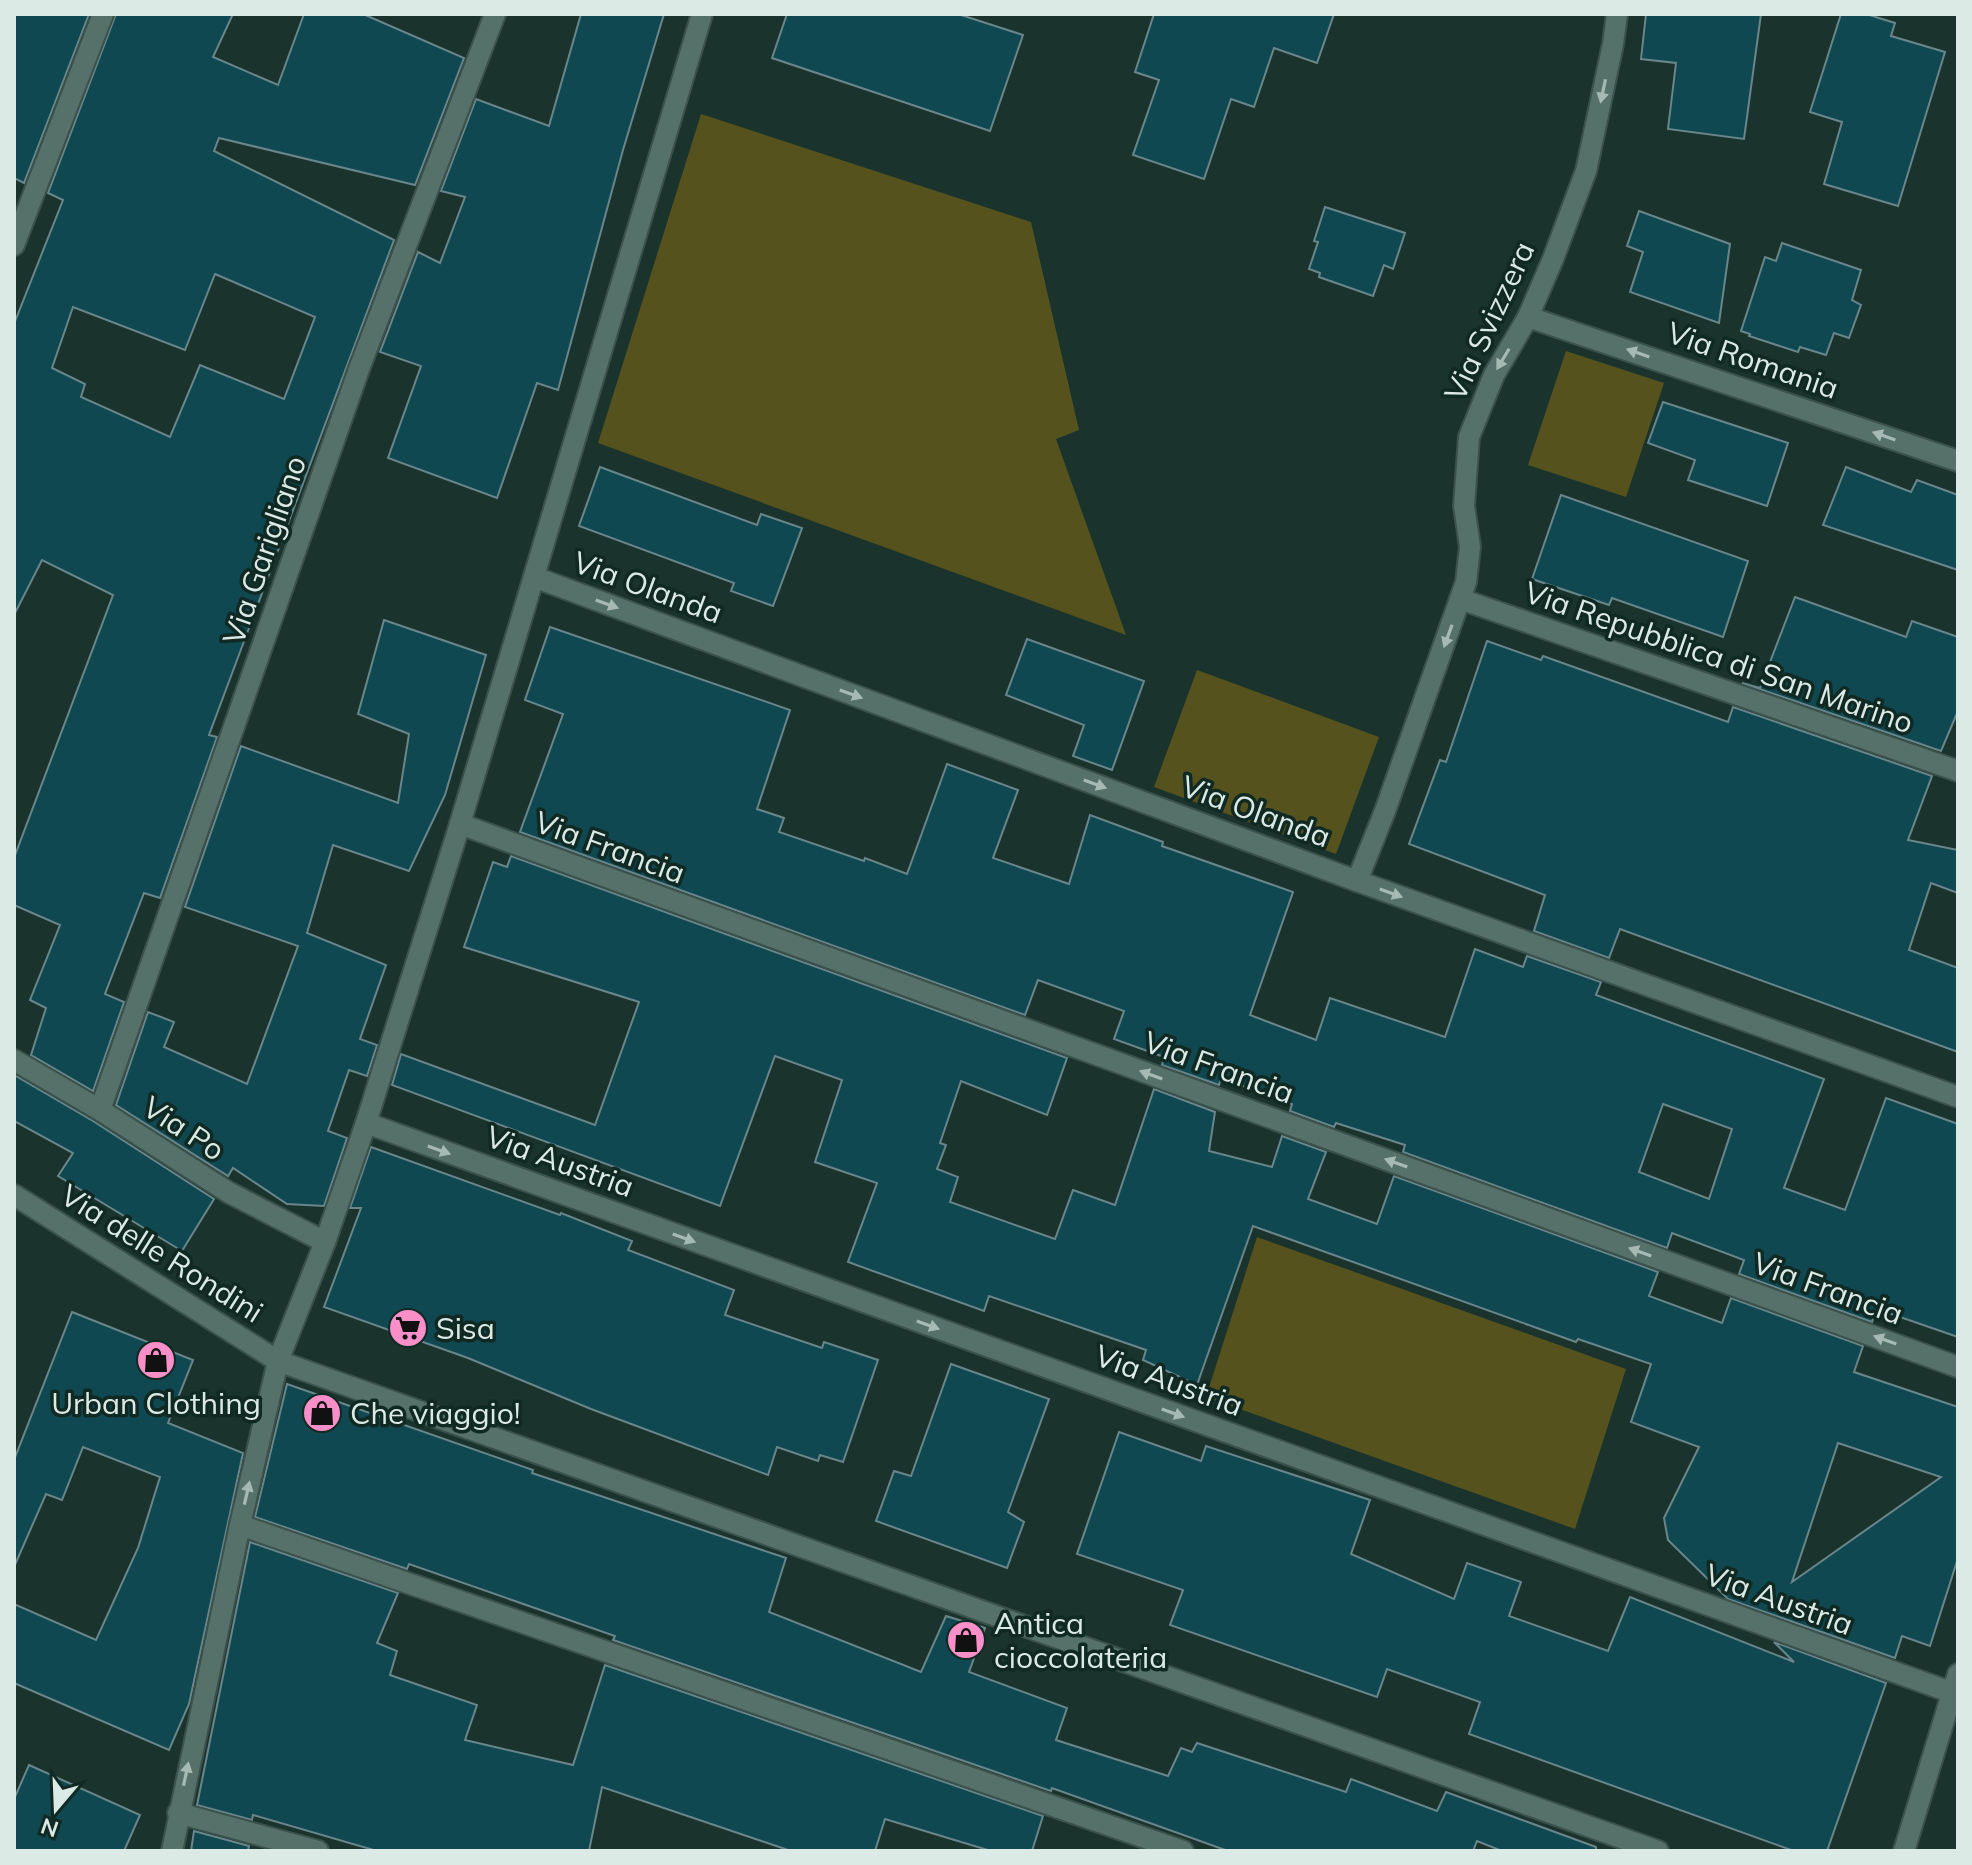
<svg xmlns="http://www.w3.org/2000/svg" width="1972" height="1865" viewBox="0 0 1972 1865" font-family="Mulish,sans-serif">
<style>
.green{fill:#55521e}
.building{fill:#104851;stroke:#69868b;stroke-width:2;fill-rule:evenodd}
.lines{fill:none;stroke-linecap:round;stroke-linejoin:round}
.minor-casing{stroke:#3b514b;stroke-width:24}
.tertiary-casing{stroke:#3b514b;stroke-width:24}
.minor{stroke:#567169;stroke-width:20}
.tertiary{stroke:#567169;stroke-width:20}
.oneway{fill:#a6bab4}
.labels{text-anchor:middle;dominant-baseline:central;stroke-width:7;stroke-linejoin:round;paint-order:stroke}
.street-label{font-size:30px;fill:#dceae6;stroke:#102923}
.poi-label{font-size:30px;fill:#dceae6;stroke:#102923;text-anchor:start}
</style>
<rect width="100%" height="100%" fill="#1a332c"/>
<g class="green">
<path d="M701 114 1031 222 1079 430 1056 439 1126 635 598 443Z"/>
<path d="M1566 351 1664 383 1626 497 1528 465Z"/>
<path d="M1197 670 1379 737 1336 854 1154 787Z"/>
<path d="M1257 1237 1626 1369 1575 1529 1206 1397Z"/>
</g>
<g class="building">
<path d="M14 14H89L24 183 14 178Z"/>
<path d="M116 14H233L213 57 278 85 304 14H363L464 58 415 185 219 138 214 151 394 240 209 735 217 737 160 898 144 893 105 994 124 1002 93 1091 31 1055 46 1008 30 1000 60 925 14 905V858L113 595 42 560 14 615V324L63 200 48 193ZM215 274 315 317 284 399 200 365 170 437 81 397 85 384 52 368 73 307 185 350Z"/>
<path d="M581 14H664L623 150 558 390 537 383 497 498 388 458 421 366 380 352 418 252 440 263 465 197 441 191 476 99 549 126Z"/>
<path d="M787 14H958L1023 35 990 131 772 58Z"/>
<path d="M1154 14H1334L1317 63 1274 48 1254 107 1231 99 1204 179 1133 155 1159 80 1135 72Z"/>
<path d="M1646 14H1761L1744 139 1668 129 1676 63 1641 59Z"/>
<path d="M1841 14H1866L1895 23 1891 36 1945 52 1898 206 1824 184 1842 122 1810 112Z"/>
<path d="M1325 207 1405 233 1393 269 1384 265 1373 296 1319 277 1320 273 1309 269 1318 242 1314 241Z"/>
<path d="M1639 211 1730 244 1719 323 1630 292 1643 252 1627 246Z"/>
<path d="M1782 243 1861 270 1852 300 1861 305 1849 338 1834 333 1826 355 1800 347 1798 352 1749 336 1750 334 1741 331 1765 257 1776 261Z"/>
<path d="M1663 402 1788 443 1767 506 1688 480 1695 460 1648 443Z"/>
<path d="M600 467 757 525 761 514 802 528 773 606 731 591 734 583 579 526Z"/>
<path d="M1846 467 1911 492 1917 480 1958 495V570L1823 525Z"/>
<path d="M1561 495 1748 561 1723 637 1612 598 1609 605 1532 579Z"/>
<path d="M1795 597 1906 637 1912 621 1958 637V711L1941 751 1742 683 1760 688Z"/>
<path d="M384 620 486 655 445 795 409 871 333 845 307 933 386 965 360 1039 377 1045 367 1076 349 1070 328 1131 347 1138 324 1206 287 1204 233 1168 228 1176 116 1105 148 1012 174 1022 164 1047 247 1084 298 946 185 907 241 746 398 803 409 734 358 714Z"/>
<path d="M550 627 790 710 757 809 784 818 779 832 864 861 865 858 907 874 947 764 1018 790 993 858 1069 884 1090 815 1163 842 1162 846 1293 892 1250 1015 1316 1040 1330 998 1445 1037 1475 949 1523 967 1527 956 1601 982 1596 995 1824 1079 1784 1188 1845 1210 1886 1098 1958 1124V1337L1877 1309 1872 1322 1739 1274 1744 1260 1672 1233 1667 1248 1403 1152 1405 1145 1336 1123 1334 1127 1290 1111 1292 1104 1221 1078 1219 1085 1162 1065 1164 1057 1114 1039 1124 1011 1038 980 1025 1015 520 832 563 714 525 700ZM1663 1104 1732 1129 1709 1199 1639 1172Z"/>
<path d="M1027 639 1144 681 1112 770 1073 756 1084 725 1006 695Z"/>
<path d="M1487 641 1541 660 1543 656 1728 722 1733 707 1932 776 1908 840 1958 850V893L1931 883 1909 950 1958 968V1052L1620 929 1609 958 1534 931 1545 895 1409 844 1440 760 1446 762Z"/>
<path d="M511 856 1067 1058 1047 1115 961 1081 940 1143 946 1145 937 1169 958 1177 950 1202 1055 1239 1073 1190 1115 1205 1154 1089 1215 1112 1209 1151 1272 1167 1282 1136 1326 1152 1308 1199 1377 1224 1394 1176 1658 1272 1649 1296 1722 1323 1731 1298 1863 1346 1854 1372 1958 1407V1558L1930 1646 1902 1636 1895 1658 1728 1599 1668 1540 1664 1518 1699 1447 1631 1422 1651 1364 1578 1339 1576 1342 1253 1226 1197 1385 1143 1360 1146 1350 989 1296 984 1311 848 1262 877 1183 815 1162 842 1080 775 1056 720 1206 392 1085 401 1054 595 1125 639 1002 464 947 493 862 507 867ZM1838 1443 1941 1477 1792 1582Z"/>
<path d="M14 1075 93 1121 214 1199 182 1251 58 1176 73 1153 14 1121Z"/>
<path d="M371 1147 560 1215 561 1213 632 1241 628 1250 734 1290 725 1315 822 1348 824 1342 878 1360 843 1462 820 1455 818 1461 777 1447 768 1475 591 1409 468 1358 324 1307 361 1208H350Z"/>
<path d="M72 1312 193 1360 168 1423 243 1453 189 1704 169 1750 14 1683V1604L96 1640 138 1548 160 1477 83 1447 62 1500 46 1494 14 1567V1460Z"/>
<path d="M951 1364 1049 1399 1008 1512 1024 1522 1007 1568 876 1521 894 1471 911 1476Z"/>
<path d="M287 1384 533 1470 532 1473 786 1558 769 1612 921 1672 946 1616 985 1628 969 1672 1067 1708 1056 1740 1168 1776 1181 1748 1192 1752 1197 1743 1346 1792 1351 1779 1437 1811 1446 1792 1596 1847V1851H1502L1477 1841 1473 1851H1228L1052 1788 1051 1791 613 1640 615 1636 409 1564 407 1569 255 1517Z"/>
<path d="M1119 1432 1201 1461 1206 1446 1370 1500 1351 1554 1454 1599 1467 1563 1521 1582 1509 1616 1608 1651 1630 1597 1794 1662 1774 1642 1886 1683 1827 1851H1794L1469 1734 1480 1702 1387 1669 1377 1697 1170 1625 1183 1590 1077 1554Z"/>
<path d="M250 1542 398 1593 377 1643 397 1651 390 1675 477 1705 465 1740 573 1765 605 1665 1043 1816 1032 1851H991L885 1819 875 1851H791L602 1787 589 1851H377L253 1815 252 1820 197 1805Z"/>
<path d="M29 1765 140 1815 124 1851H14V1799Z"/>
<path d="M194 1831 249 1846 248 1851H191Z"/>
</g>
<g class="lines">
<g class="minor-casing">
<g id="minor">
<path d="M14 245 103 14"/>
<path d="M1528 317 1958 461"/>
<path d="M534 577 1357 881 1958 1097"/>
<path d="M1460 599 1958 771"/>
<path d="M460 824 1958 1367"/>
<path d="M1357 881 1385 811 1466 582 1470 547 1464 506 1469 437 1494 375 1528 317 1553 259 1586 171 1613 44 1617 14"/>
<path d="M14 1060 100 1110 228 1192 325 1242"/>
<path d="M100 1110 359 369 495 14"/>
<path d="M366 1123 1953 1693"/>
<path d="M240 1525 1183 1851"/>
<path d="M178 1813 318 1851"/>
<path d="M172 1851 240 1525 278 1361 325 1242 366 1123 460 824 702 14"/>
<path d="M1904 1851 1958 1674"/>
</g>
</g>
<g class="tertiary-casing">
<path id="tertiary" d="M14 1195 278 1361 1658 1851"/>
</g>
<use href="#minor" class="minor"/>
<use href="#tertiary" class="tertiary"/>
</g>
<defs><path id="oneway-solid" d="M-6-.8H1V-3.2L6.5 0L1 3.2V.8H-6Z" transform="scale(2)"/></defs>
<g class="oneway">
<use href="#oneway-solid" transform="translate(1603 91) rotate(102)"/>
<use href="#oneway-solid" transform="translate(1638 353) rotate(-161)"/>
<use href="#oneway-solid" transform="translate(1503 359) rotate(121)"/>
<use href="#oneway-solid" transform="translate(1884 436) rotate(-161)"/>
<use href="#oneway-solid" transform="translate(607 604) rotate(20)"/>
<use href="#oneway-solid" transform="translate(1448 636) rotate(110)"/>
<use href="#oneway-solid" transform="translate(851 694) rotate(20)"/>
<use href="#oneway-solid" transform="translate(1095 784) rotate(20)"/>
<use href="#oneway-solid" transform="translate(1391 893) rotate(20)"/>
<use href="#oneway-solid" transform="translate(1151 1075) rotate(-160)"/>
<use href="#oneway-solid" transform="translate(439 1150) rotate(20)"/>
<use href="#oneway-solid" transform="translate(1396 1163) rotate(-160)"/>
<use href="#oneway-solid" transform="translate(684 1238) rotate(20)"/>
<use href="#oneway-solid" transform="translate(1640 1252) rotate(-160)"/>
<use href="#oneway-solid" transform="translate(928 1325) rotate(20)"/>
<use href="#oneway-solid" transform="translate(1885 1340) rotate(-160)"/>
<use href="#oneway-solid" transform="translate(1173 1413) rotate(20)"/>
<use href="#oneway-solid" transform="translate(247 1493) rotate(-77)"/>
<use href="#oneway-solid" transform="translate(186 1774) rotate(-78)"/>
</g>
<defs>
<g id="supermarket-disc" transform="scale(2)"><circle r="9.5" fill="#f98fc9" stroke="#102923"/><path d="M-6-5.5h2.5l.6 2H6L4.5 2H-2.5L-4.4-4H-6ZM-1.5 3.2a1.3 1.3 0 1 0 .1 0ZM3 3.2a1.3 1.3 0 1 0 .1 0Z" fill="#111"/></g>
<g id="shop-disc" transform="scale(2)"><circle r="9.5" fill="#f98fc9" stroke="#102923"/><path d="M-5-2.5h2.3a2.7 3.5 0 0 1 5.4 0H5L5.5 6h-11ZM-1.5-2.5h3a1.5 2.3 0 0 0-3 0Z" fill="#111"/></g>
</defs>
<g fill-rule="evenodd">
<use href="#supermarket-disc" x="408" y="1328"/>
<use href="#shop-disc" x="156" y="1360"/>
<use href="#shop-disc" x="322" y="1413"/>
<use href="#shop-disc" x="966" y="1640"/>
</g>
<g class="labels">
<g class="street-label">
<text transform="translate(1489 321) rotate(-65)">Via Svizzera</text>
<text transform="translate(1753 360) rotate(19)">Via Romania</text>
<text transform="translate(264 550) rotate(-71)">Via Garigliano</text>
<text transform="translate(648 587) rotate(20)">Via Olanda</text>
<text transform="translate(1719 657) rotate(19)">Via Repubblica di San Marino</text>
<text transform="translate(1256 811) rotate(20)">Via Olanda</text>
<text transform="translate(610 847) rotate(20)">Via Francia</text>
<text transform="translate(1219 1067) rotate(20)">Via Francia</text>
<text transform="translate(184 1128) rotate(33)">Via Po</text>
<text transform="translate(560 1161) rotate(20)">Via Austria</text>
<text transform="translate(162 1253) rotate(32)">Via delle Rondini</text>
<text transform="translate(1828 1288) rotate(20)">Via Francia</text>
<text transform="translate(1169 1380) rotate(20)">Via Austria</text>
<text transform="translate(1779 1599) rotate(20)">Via Austria</text>
</g>
<g class="poi-label">
<text x="436" y="1328">Sisa</text>
<text x="156" y="1403" text-anchor="middle">Urban Clothing</text>
<text x="350" y="1413">Che viaggio!</text>
<text x="994" y="1623">Antica<tspan x="994" dy="34">cioccolateria</tspan></text>
</g>
</g>
<rect width="1972" height="1865" fill="none" stroke="#dceae6" stroke-width="32"/>
<g transform="translate(56 1809) rotate(199)" stroke="#102923" stroke-width="6" paint-order="stroke">
<path d="M0-6L14 30L0 20L-14 30Z" fill="#dceae6"/>
<text y="-12" font-size="22" font-weight="bold" text-anchor="middle" fill="#dceae6">N</text>
</g>
</svg>
